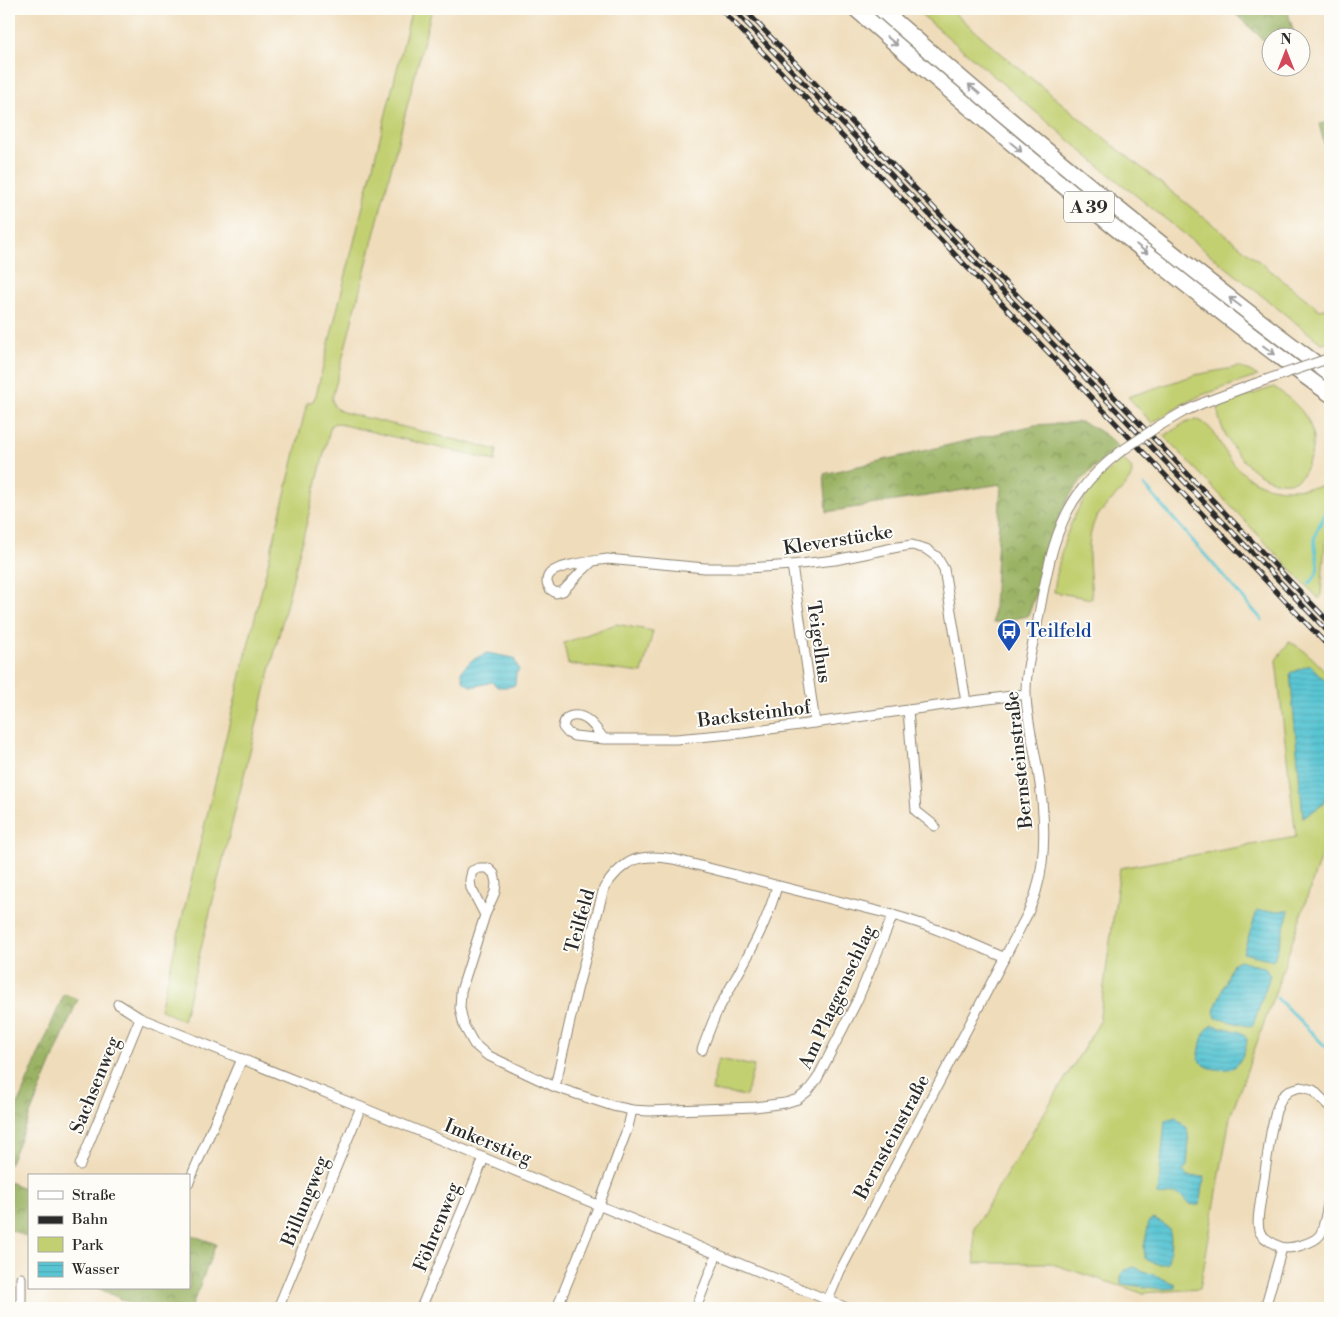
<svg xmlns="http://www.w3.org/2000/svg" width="1339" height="1317" viewBox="0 0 1339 1317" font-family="'Libre Bodoni',serif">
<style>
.green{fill:#c3d072;stroke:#777e4e}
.forest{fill:url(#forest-crowns);stroke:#626e48}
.water{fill:url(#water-rules);stroke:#42787f}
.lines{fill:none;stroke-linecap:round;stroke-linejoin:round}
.stream{stroke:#59c5d3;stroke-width:3}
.minor-casing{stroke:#8d8472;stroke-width:11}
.motorway-casing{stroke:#8d8472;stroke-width:18}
.minor{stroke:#fff;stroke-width:9}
.motorway{stroke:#fff;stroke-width:15}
.rail-casing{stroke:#2b2b2b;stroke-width:5}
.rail{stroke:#fdfcf7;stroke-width:3;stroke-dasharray:9;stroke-linecap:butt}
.minor-bridge-casing{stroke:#8d8472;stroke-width:11;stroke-linecap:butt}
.minor-bridge{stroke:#fff;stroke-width:9}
.oneway{stroke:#a0a0a0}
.labels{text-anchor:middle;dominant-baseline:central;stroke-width:4;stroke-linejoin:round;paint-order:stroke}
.shield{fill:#fdfcf7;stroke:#6a6a68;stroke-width:1}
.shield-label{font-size:18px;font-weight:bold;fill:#2b2b2b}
.street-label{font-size:19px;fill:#2b2b2b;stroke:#fdfcf7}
.transit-label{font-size:19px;fill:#164399;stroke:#fdfcf7;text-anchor:start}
</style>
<defs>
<pattern id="forest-crowns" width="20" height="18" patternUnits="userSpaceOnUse" patternTransform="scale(1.25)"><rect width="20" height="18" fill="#9ab264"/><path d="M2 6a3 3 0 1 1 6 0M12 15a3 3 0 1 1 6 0" fill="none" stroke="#7e9153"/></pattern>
<pattern id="water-rules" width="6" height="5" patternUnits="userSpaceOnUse" patternTransform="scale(1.25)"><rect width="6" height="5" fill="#59c5d3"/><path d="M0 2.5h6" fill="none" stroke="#4ea9b5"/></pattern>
</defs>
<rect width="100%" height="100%" fill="#fdfcf7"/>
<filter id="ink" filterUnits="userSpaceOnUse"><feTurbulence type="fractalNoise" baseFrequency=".02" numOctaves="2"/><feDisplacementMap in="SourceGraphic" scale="10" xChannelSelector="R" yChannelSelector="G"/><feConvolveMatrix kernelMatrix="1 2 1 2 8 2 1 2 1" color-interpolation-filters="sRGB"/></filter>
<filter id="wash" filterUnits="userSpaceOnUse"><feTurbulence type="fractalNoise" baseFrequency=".0096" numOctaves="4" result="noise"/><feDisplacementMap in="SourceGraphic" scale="20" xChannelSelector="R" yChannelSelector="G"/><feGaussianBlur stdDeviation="1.12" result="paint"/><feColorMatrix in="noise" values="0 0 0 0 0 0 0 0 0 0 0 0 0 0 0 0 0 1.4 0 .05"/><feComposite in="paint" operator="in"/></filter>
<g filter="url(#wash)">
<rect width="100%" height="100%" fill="#efdcba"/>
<g class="green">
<path d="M412 9H432L332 399C333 407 336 409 343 412L497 450 495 461 335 423 331 425 183 1021 160 1009 307 403 313 401 316 395Z"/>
<path d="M915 9H950L1002 54 1093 129 1320 310 1330 308V342L1321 343 1104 170Z"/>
<path d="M1238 367 1250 371 1258 376 1202 395 1185 403 1152 423 1128 397 1195 375Z"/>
<path d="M1274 387C1302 407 1323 427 1308 463 1306 470 1301 479 1294 481 1259 491 1219 440 1218 409L1227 403Z"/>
<path d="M1196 419C1209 424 1213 432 1220 443 1224 450 1228 457 1233 463 1261 496 1292 490 1330 485V527L1325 543 1321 594 1319 599 1164 436 1183 424Z"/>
<path d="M1123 459C1127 463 1132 466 1132 472 1132 486 1098 508 1093 525 1085 548 1091 575 1092 599L1054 592C1062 535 1076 494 1123 459Z"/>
<path d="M616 624 653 631 642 673 568 664 564 643Z"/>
<path d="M1289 642C1306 649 1317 663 1330 676V686L1310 665 1303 818 1323 804 1330 783V829L1276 990 1230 1117 1200 1289 1142 1293 1049 1263H975L974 1228 1099 1023 1120 868 1296 837 1276 660Z"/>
<path d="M719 1059 754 1066 746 1096 712 1091 716 1066Z"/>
</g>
<g class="forest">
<path d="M1230 9H1287L1295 37 1272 38 1271 47Z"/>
<path d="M1330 122V166L1319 124Z"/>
<path d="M1081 422C1096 428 1109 436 1119 448 1097 463 1076 482 1064 506 1054 524 1050 545 1045 565 1040 582 1034 599 1028 616L993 623 1001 484 827 512 824 474 1035 425Z"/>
<path d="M64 994 78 999 9 1165V1125Z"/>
<path d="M9 1182 29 1190V1233L27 1237 9 1229Z"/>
<path d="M189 1234 216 1244 191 1308H140L98 1288H189Z"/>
</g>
<g class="water">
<path d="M487 653 514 658 519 670 516 674 515 685 509 687H497L492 682 472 687 464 682 461 671 472 660Z"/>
<path d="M1310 665 1330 686V783L1323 804 1303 818 1290 673Z"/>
<path d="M1257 911H1289L1274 960 1243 953Z"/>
<path d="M1240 960 1265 968 1270 976 1253 1025 1248 1026 1216 1018 1214 1011 1233 963Z"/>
<path d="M1213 1025 1241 1032 1247 1039C1247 1046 1241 1063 1234 1067 1230 1070 1216 1070 1211 1068 1206 1067 1202 1063 1198 1059 1201 1046 1200 1032 1213 1025Z"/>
<path d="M1176 1117 1187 1128 1189 1142 1187 1166 1183 1171 1187 1176 1204 1177 1205 1181C1201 1189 1203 1197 1199 1205 1183 1206 1186 1196 1176 1194 1170 1193 1165 1197 1158 1195V1193L1165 1120Z"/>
<path d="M1154 1219C1158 1221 1163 1223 1166 1226 1175 1234 1169 1252 1168 1263 1158 1265 1153 1264 1145 1258L1144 1247 1149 1221Z"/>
<path d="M1134 1267 1175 1284V1288L1162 1289 1121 1284V1278L1123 1271Z"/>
</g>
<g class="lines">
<g class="stream">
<path d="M1327 472 1330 461"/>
<path d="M1144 485 1262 620"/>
<path d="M1309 583C1326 571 1312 552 1315 536 1316 529 1321 524 1323 518 1326 510 1326 502 1327 494"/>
<path d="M1277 998 1330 1051"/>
</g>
</g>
</g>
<g filter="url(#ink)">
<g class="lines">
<g class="minor-casing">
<g id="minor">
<path d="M1157 427 1183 412 1203 403 1254 384"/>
<path d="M593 561 580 573 563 591 556 593 550 589 547 583C547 580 547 577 549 575 555 565 595 561 607 559L705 568H749L792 565 835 560 898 547 912 545 926 549 937 557 944 569 966 702"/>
<path d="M792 565 815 723"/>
<path d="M908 710 916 811 935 826"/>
<path d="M604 739C596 729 587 713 572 716 566 717 564 721 563 727L568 733 574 736 604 739H676L742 733 966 702 1026 694"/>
<path d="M485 915 471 888 470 880 472 871 479 868H488L494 874 496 883 495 892 485 915 461 991 460 1008 464 1026 474 1044 487 1055 555 1087 613 1106 632 1110 649 1111 755 1107 785 1103 798 1099 808 1091 817 1079 857 1001 893 915"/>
<path d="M118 1004 140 1018 356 1105 847 1308"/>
<path d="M702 1050C706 1038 711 1026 716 1014 738 972 765 932 777 886"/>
<path d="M555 1087 577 990 604 888C624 859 639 853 673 859L893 915C932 926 968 942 1005 958"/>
<path d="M1330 1107 1313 1090 1301 1087 1290 1090 1282 1097 1276 1111 1271 1132 1259 1211C1258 1219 1257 1228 1261 1234 1265 1239 1275 1245 1281 1247 1290 1250 1314 1243 1320 1235 1324 1229 1328 1203 1330 1194"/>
<path d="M80 1165 140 1018"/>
<path d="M189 1182 242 1059"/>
<path d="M828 1300 840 1271 1028 913C1031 905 1035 897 1037 888 1047 853 1044 807 1038 771 1034 746 1027 721 1026 696 1025 672 1032 648 1037 625 1046 578 1052 527 1082 489 1093 474 1106 463 1120 452"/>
<path d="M18 1308 21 1301V1278"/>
<path d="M278 1308 361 1107"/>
<path d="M421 1308 484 1158"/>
<path d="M557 1308 599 1205 628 1127 632 1110"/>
<path d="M696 1308 717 1254"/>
<path d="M1265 1308 1282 1248"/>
</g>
</g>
<g class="motorway-casing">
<g id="motorway">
<path d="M856 9C948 90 1042 170 1139 247 1202 297 1265 348 1330 394"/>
<path d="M881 9C1026 136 1175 259 1330 374"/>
</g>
</g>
<use href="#minor" class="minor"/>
<use href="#motorway" class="motorway"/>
<g class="rail-casing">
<g id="rail">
<path d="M721 9 1330 648"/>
<path d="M733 9 1330 634"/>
<path d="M744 9 1330 623"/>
</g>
</g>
<use href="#rail" class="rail"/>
<g class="minor-bridge-casing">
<g id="minor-bridge">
<path d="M1254 384 1330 358"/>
<path d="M1120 452 1157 427"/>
</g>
</g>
<use href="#minor-bridge" class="minor-bridge"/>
</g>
<defs><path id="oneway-shaft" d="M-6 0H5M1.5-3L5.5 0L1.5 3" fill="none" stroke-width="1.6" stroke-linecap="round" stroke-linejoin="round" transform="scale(1.25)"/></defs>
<g class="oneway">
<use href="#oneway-shaft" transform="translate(892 41) rotate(41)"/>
<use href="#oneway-shaft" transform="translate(974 89) rotate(-140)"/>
<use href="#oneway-shaft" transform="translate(1016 147) rotate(40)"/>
<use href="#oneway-shaft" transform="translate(1142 249) rotate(39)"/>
<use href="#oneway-shaft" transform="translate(1235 302) rotate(-143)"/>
<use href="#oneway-shaft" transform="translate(1269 350) rotate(37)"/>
</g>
</g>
<defs>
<g id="bus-pin" transform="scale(1.25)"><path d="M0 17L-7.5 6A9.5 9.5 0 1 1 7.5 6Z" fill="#1a4fb4" stroke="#fdfcf7"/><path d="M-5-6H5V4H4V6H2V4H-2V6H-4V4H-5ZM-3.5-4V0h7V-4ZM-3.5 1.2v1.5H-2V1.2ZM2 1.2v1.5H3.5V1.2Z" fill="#fff"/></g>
</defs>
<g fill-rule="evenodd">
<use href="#bus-pin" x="1009" y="631"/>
</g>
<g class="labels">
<rect class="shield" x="1064" y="191.5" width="50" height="31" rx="4"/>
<g class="shield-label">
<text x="1089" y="207">A 39</text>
</g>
<g class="street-label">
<text transform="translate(838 540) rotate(-9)">Kleverstücke</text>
<text transform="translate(819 642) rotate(82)">Teigelhus</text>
<text transform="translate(754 714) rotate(-7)">Backsteinhof</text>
<text transform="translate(1019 760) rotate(-96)">Bernsteinstraße</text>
<text transform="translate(580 921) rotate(-74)">Teilfeld</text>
<text transform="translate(837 997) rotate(-65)">Am Plaggenschlag</text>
<text transform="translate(95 1085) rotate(-68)">Sachsenweg</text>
<text transform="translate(892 1137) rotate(-62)">Bernsteinstraße</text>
<text transform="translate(488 1142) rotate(22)">Imkerstieg</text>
<text transform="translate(305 1201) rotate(-68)">Billungweg</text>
<text transform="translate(437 1227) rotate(-68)">Föhrenweg</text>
</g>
<g class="transit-label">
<text x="1026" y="631">Teilfeld</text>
</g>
</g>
<rect width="1339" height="1317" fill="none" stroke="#fdfcf7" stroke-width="30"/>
<rect x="28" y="1174" width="162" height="115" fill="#fdfcf7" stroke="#a9a8a5"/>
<rect x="38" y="1191" width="25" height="8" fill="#ffffff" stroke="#a9a8a5"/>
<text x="72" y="1200" font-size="15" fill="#2b2b2b">Straße</text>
<rect x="38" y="1216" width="25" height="8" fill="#2b2b2b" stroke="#a9a8a5"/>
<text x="72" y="1224" font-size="15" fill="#2b2b2b">Bahn</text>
<rect x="38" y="1237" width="25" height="15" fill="#c3d072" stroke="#a9a8a5"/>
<text x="72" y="1250" font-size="15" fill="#2b2b2b">Park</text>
<rect x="38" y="1262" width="25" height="15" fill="url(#water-rules)" stroke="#a9a8a5"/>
<text x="72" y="1274" font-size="15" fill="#2b2b2b">Wasser</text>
<g transform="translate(1286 52)"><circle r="24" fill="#fdfcf7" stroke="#a9a8a5"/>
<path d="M0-4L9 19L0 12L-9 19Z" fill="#d1495b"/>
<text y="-8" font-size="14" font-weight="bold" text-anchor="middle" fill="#2b2b2b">N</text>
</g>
</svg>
